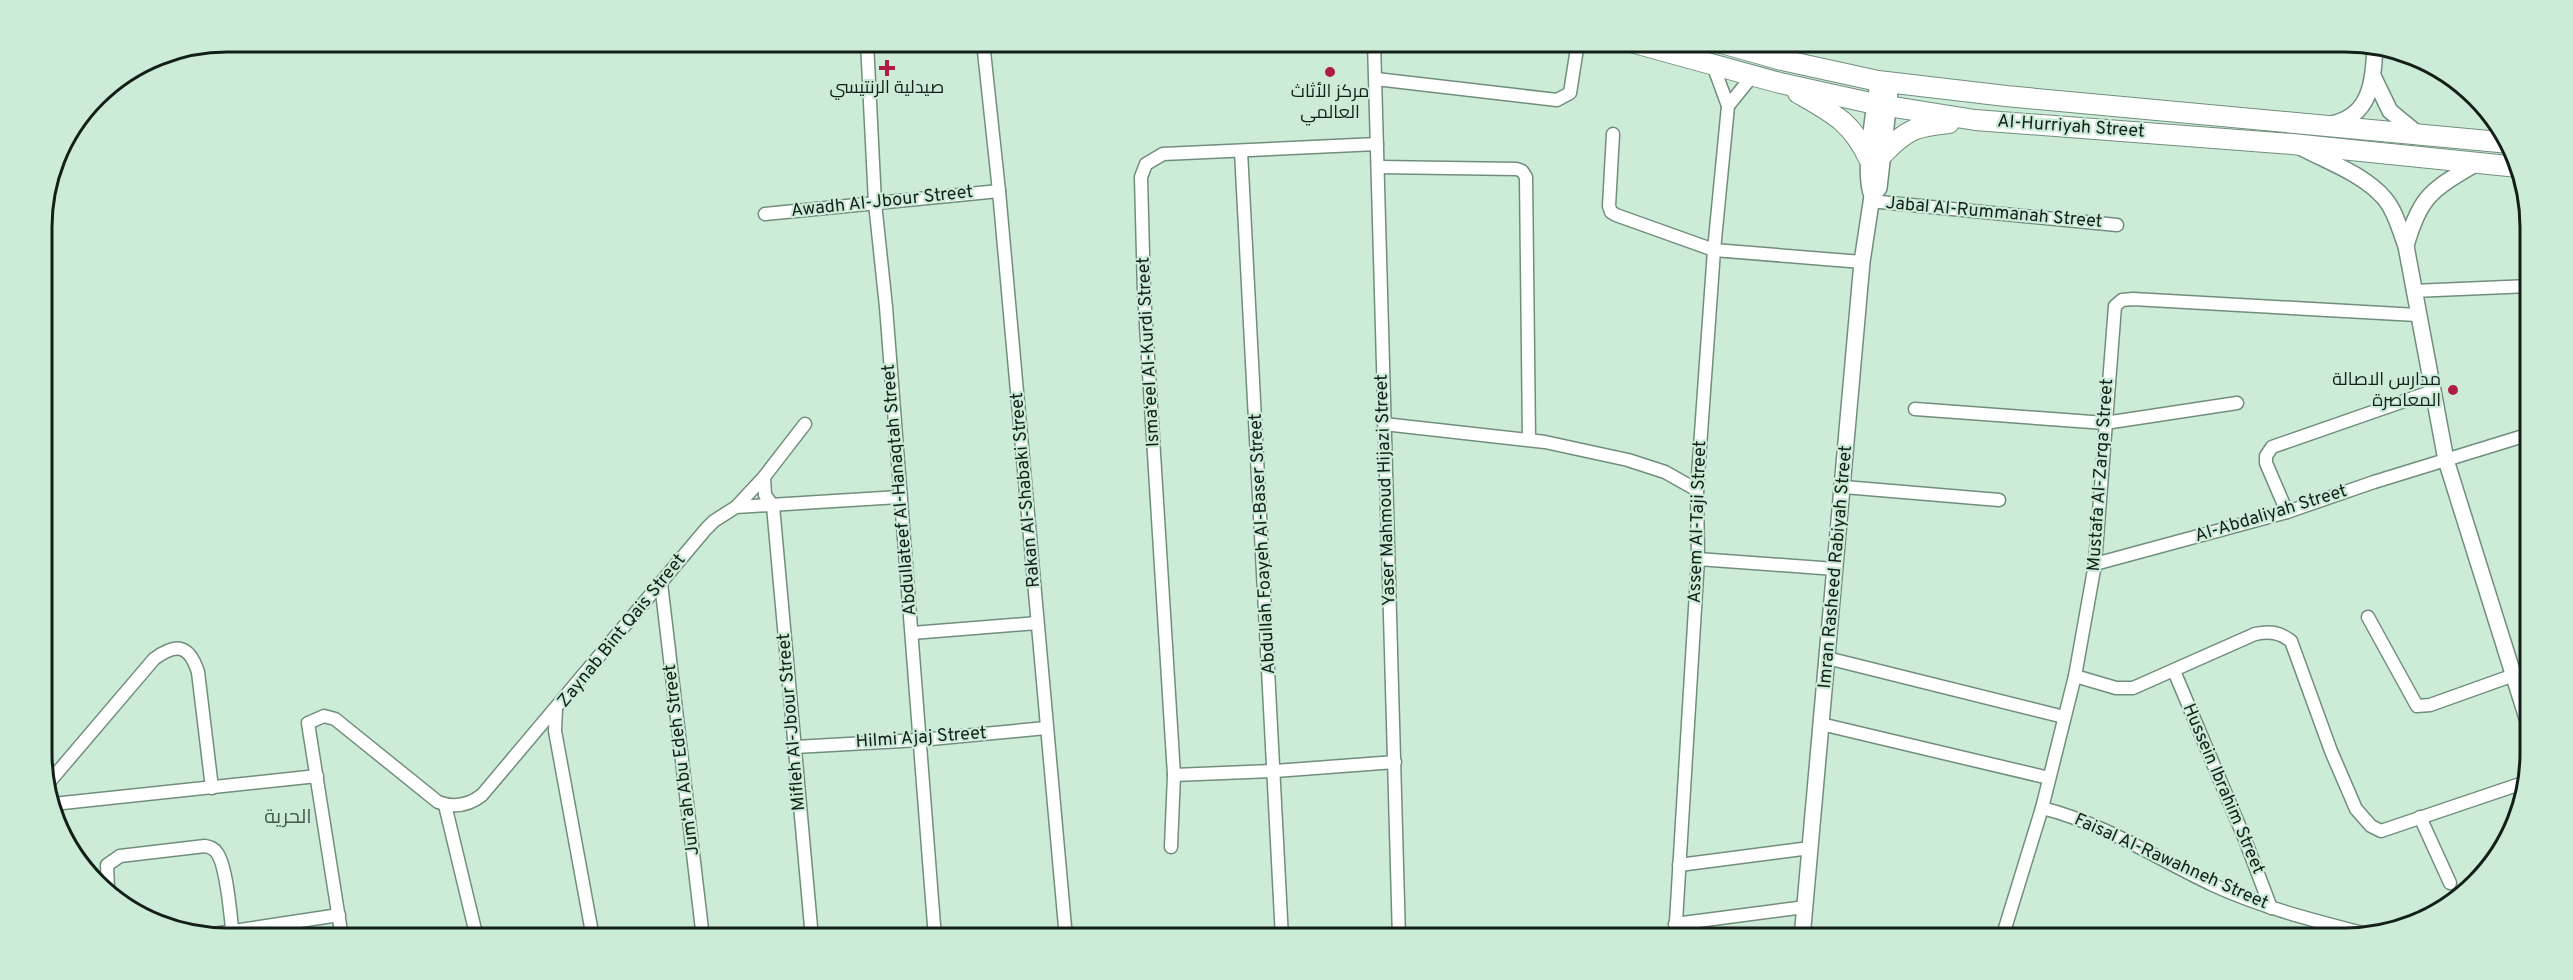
<svg xmlns="http://www.w3.org/2000/svg" width="2573" height="980" viewBox="0 0 2573 980" font-family="Overpass,Cairo,sans-serif">
<style>
.lines{fill:none;stroke-linecap:round;stroke-linejoin:round}
.minor-casing{stroke:#718e7c;stroke-width:15}
.tertiary-casing{stroke:#718e7c;stroke-width:18}
.trunk-casing{stroke:#718e7c;stroke-width:22}
.minor{stroke:#fff;stroke-width:12}
.tertiary{stroke:#fff;stroke-width:15}
.trunk{stroke:#fff;stroke-width:20}
.poi-dot{fill:#af1c45;stroke:#ccecd8;stroke-width:2}
.labels{text-anchor:middle;dominant-baseline:central;stroke-width:4.5;stroke-linejoin:round;paint-order:stroke}
.poi-label{font-size:18px;fill:#131f18;stroke:#ccecd8}
.street-label{font-size:18px;fill:#131f18;stroke:#ccecd8}
.neighbourhood-label{font-size:20px;fill:#415c4c;stroke:#ccecd8}
.rim{fill:none;stroke:#131f18;stroke-width:3}
</style>
<rect width="100%" height="100%" fill="#ccecd8"/>
<g class="lines">
<g class="minor-casing">
<g id="minor">
<path d="M867 42 875 203 886 307 935 938"/>
<path d="M983 42 999 191 1066 938"/>
<path d="M1374 42 1399 938"/>
<path d="M1376 79 1557 100 1570 93 1578 42"/>
<path d="M1728 106 1753 75"/>
<path d="M1613 134 1609 206 1611 212 1616 215 1714 250 1862 262"/>
<path d="M1241 151 1282 938"/>
<path d="M1379 167 1517 169 1522 171 1526 177 1529 439"/>
<path d="M1870 201 2117 225"/>
<path d="M765 214 999 191"/>
<path d="M2413 291 2530 286"/>
<path d="M1915 409 2105 423 2237 403"/>
<path d="M1384 424 1545 442 1628 460 1665 472 1697 490"/>
<path d="M764 477 765 495 773 506 812 938"/>
<path d="M1844 487 1999 500"/>
<path d="M736 507 764 477 805 424"/>
<path d="M2287 512 2266 463V456L2272 447 2433 391"/>
<path d="M1698 559 1835 569"/>
<path d="M2095 564 2287 512 2374 482 2530 434"/>
<path d="M661 583 703 938"/>
<path d="M2368 617 2417 706 2430 705 2514 675"/>
<path d="M912 633 1037 623"/>
<path d="M1827 658 2064 717"/>
<path d="M2174 671 2244 837 2271 908"/>
<path d="M2075 676 2116 688H2133L2255 634C2270 631 2279 632 2291 641L2331 751 2356 809 2371 826 2381 831 2526 782"/>
<path d="M556 708 555 731 593 938"/>
<path d="M1821 724 2049 778"/>
<path d="M795 747 920 740 1046 728"/>
<path d="M1174 775 1275 771 1395 762"/>
<path d="M45 787 154 659C176 643 189 644 198 672L212 788"/>
<path d="M53 804 317 776"/>
<path d="M445 805 477 938"/>
<path d="M2042 808C2103 823 2156 858 2213 885 2263 908 2316 921 2370 935"/>
<path d="M2420 817 2450 883"/>
<path d="M1171 847 1174 775 1144 293 1141 177 1146 164 1163 154 1377 144"/>
<path d="M1679 865 1810 848"/>
<path d="M108 888 107 865 120 856 205 846C210 847 214 848 217 853 227 866 231 920 233 938"/>
<path d="M1675 924 1805 907"/>
<path d="M207 935 339 915"/>
<path d="M342 938 308 723 324 716 335 719 438 802C454 808 468 806 482 795L706 529 714 521 736 507 899 497"/>
<path d="M1675 938 1698 559 1697 490 1714 250 1728 106 1713 65"/>
<path d="M2002 938 2042 808 2075 676 2095 564 2115 306 2122 300 2133 299 2417 315"/>
</g>
</g>
<g class="tertiary-casing">
<g id="tertiary">
<path d="M2373 76 2390 111 2418 134"/>
<path d="M2331 124C2371 116 2373 82 2375 47"/>
<path d="M2302 148C2329 162 2365 175 2385 199 2396 212 2400 231 2406 246L2446 460 2531 731"/>
<path d="M1872 196 1879 188 1891 83"/>
<path d="M2406 246C2420 195 2433 189 2477 163"/>
<path d="M1802 938 1862 262 1872 196C1862 171 1875 110 1878 81"/>
</g>
</g>
<g class="trunk-casing">
<g id="trunk">
<path d="M1631 42 1780 83 1875 104 1975 120 2292 144 2518 167"/>
<path d="M1718 42 1782 60 1878 81 2006 96 2510 143"/>
<path d="M1798 93C1833 113 1852 122 1869 159"/>
<path d="M1884 153C1907 129 1917 126 1949 123"/>
</g>
</g>
<use href="#minor" class="minor"/>
<use href="#tertiary" class="tertiary"/>
<use href="#trunk" class="trunk"/>
</g>
<g class="poi-dot">
<path d="M884 59h6v6h6v6h-6v6h-6v-6h-6v-6h6z"/>
<circle cx="1330" cy="72" r="6"/>
<circle cx="2453" cy="390" r="6"/>
</g>
<g class="labels">
<g class="poi-label">
<text x="887" y="88">صيدلية الرنتيسي</text>
<text x="1330" y="92">مركز الأثاث<tspan x="1330" dy="21">العالمي</tspan></text>
<text x="2441" y="380" text-anchor="end">مدارس الاصالة<tspan x="2441" dy="21">المعاصرة</tspan></text>
</g>
<g class="street-label">
<text transform="translate(2071 127) rotate(4)">Al-Hurriyah Street</text>
<text transform="translate(882 202) rotate(-6)">Awadh Al-Jbour Street</text>
<text transform="translate(1994 213) rotate(5)">Jabal Al-Rummanah Street</text>
<text transform="translate(1149 352) rotate(-93)">Isma‘eel Al-Kurdi Street</text>
<text transform="translate(2101 475) rotate(-86)">Mustafa Al-Zarqa Street</text>
<text transform="translate(900 490) rotate(-95)">Abdullateef Al-Hanaqtah Street</text>
<text transform="translate(1026 490) rotate(-95)">Rakan Al-Shabaki Street</text>
<text transform="translate(1386 490) rotate(-92)">Yaser Mahmoud Hijazi Street</text>
<text transform="translate(2271 514) rotate(-17)">Al-Abdaliyah Street</text>
<text transform="translate(1698 522) rotate(-88)">Assem Al-Taji Street</text>
<text transform="translate(1263 544) rotate(-93)">Abdullah Foayeh Al-Baser Street</text>
<text transform="translate(1836 567) rotate(-85)">Imran Rasheed Rabiyah Street</text>
<text transform="translate(622 631) rotate(-51)">Zaynab Bint Qais Street</text>
<text transform="translate(792 722) rotate(-95)">Mifleh Al-Jbour Street</text>
<text transform="translate(921 738) rotate(-4)">Hilmi Ajaj Street</text>
<text transform="translate(682 760) rotate(-97)">Jum‘ah Abu Edeh Street</text>
<text transform="translate(2223 789) rotate(67)">Hussein Ibrahim Street</text>
<text transform="translate(2171 862) rotate(24)">Faisal Al-Rawahneh Street</text>
</g>
<g class="neighbourhood-label">
<text x="288" y="818">الحرية</text>
</g>
</g>
<path d="M0 0H2573V980H0ZM227 52H2345A175 175 0 0 1 2520 227V753A175 175 0 0 1 2345 928H227A175 175 0 0 1 52 753V227A175 175 0 0 1 227 52Z" fill="#ccecd8" fill-rule="evenodd"/>
<path class="rim" d="M227 52H2345A175 175 0 0 1 2520 227V753A175 175 0 0 1 2345 928H227A175 175 0 0 1 52 753V227A175 175 0 0 1 227 52Z"/>
</svg>
